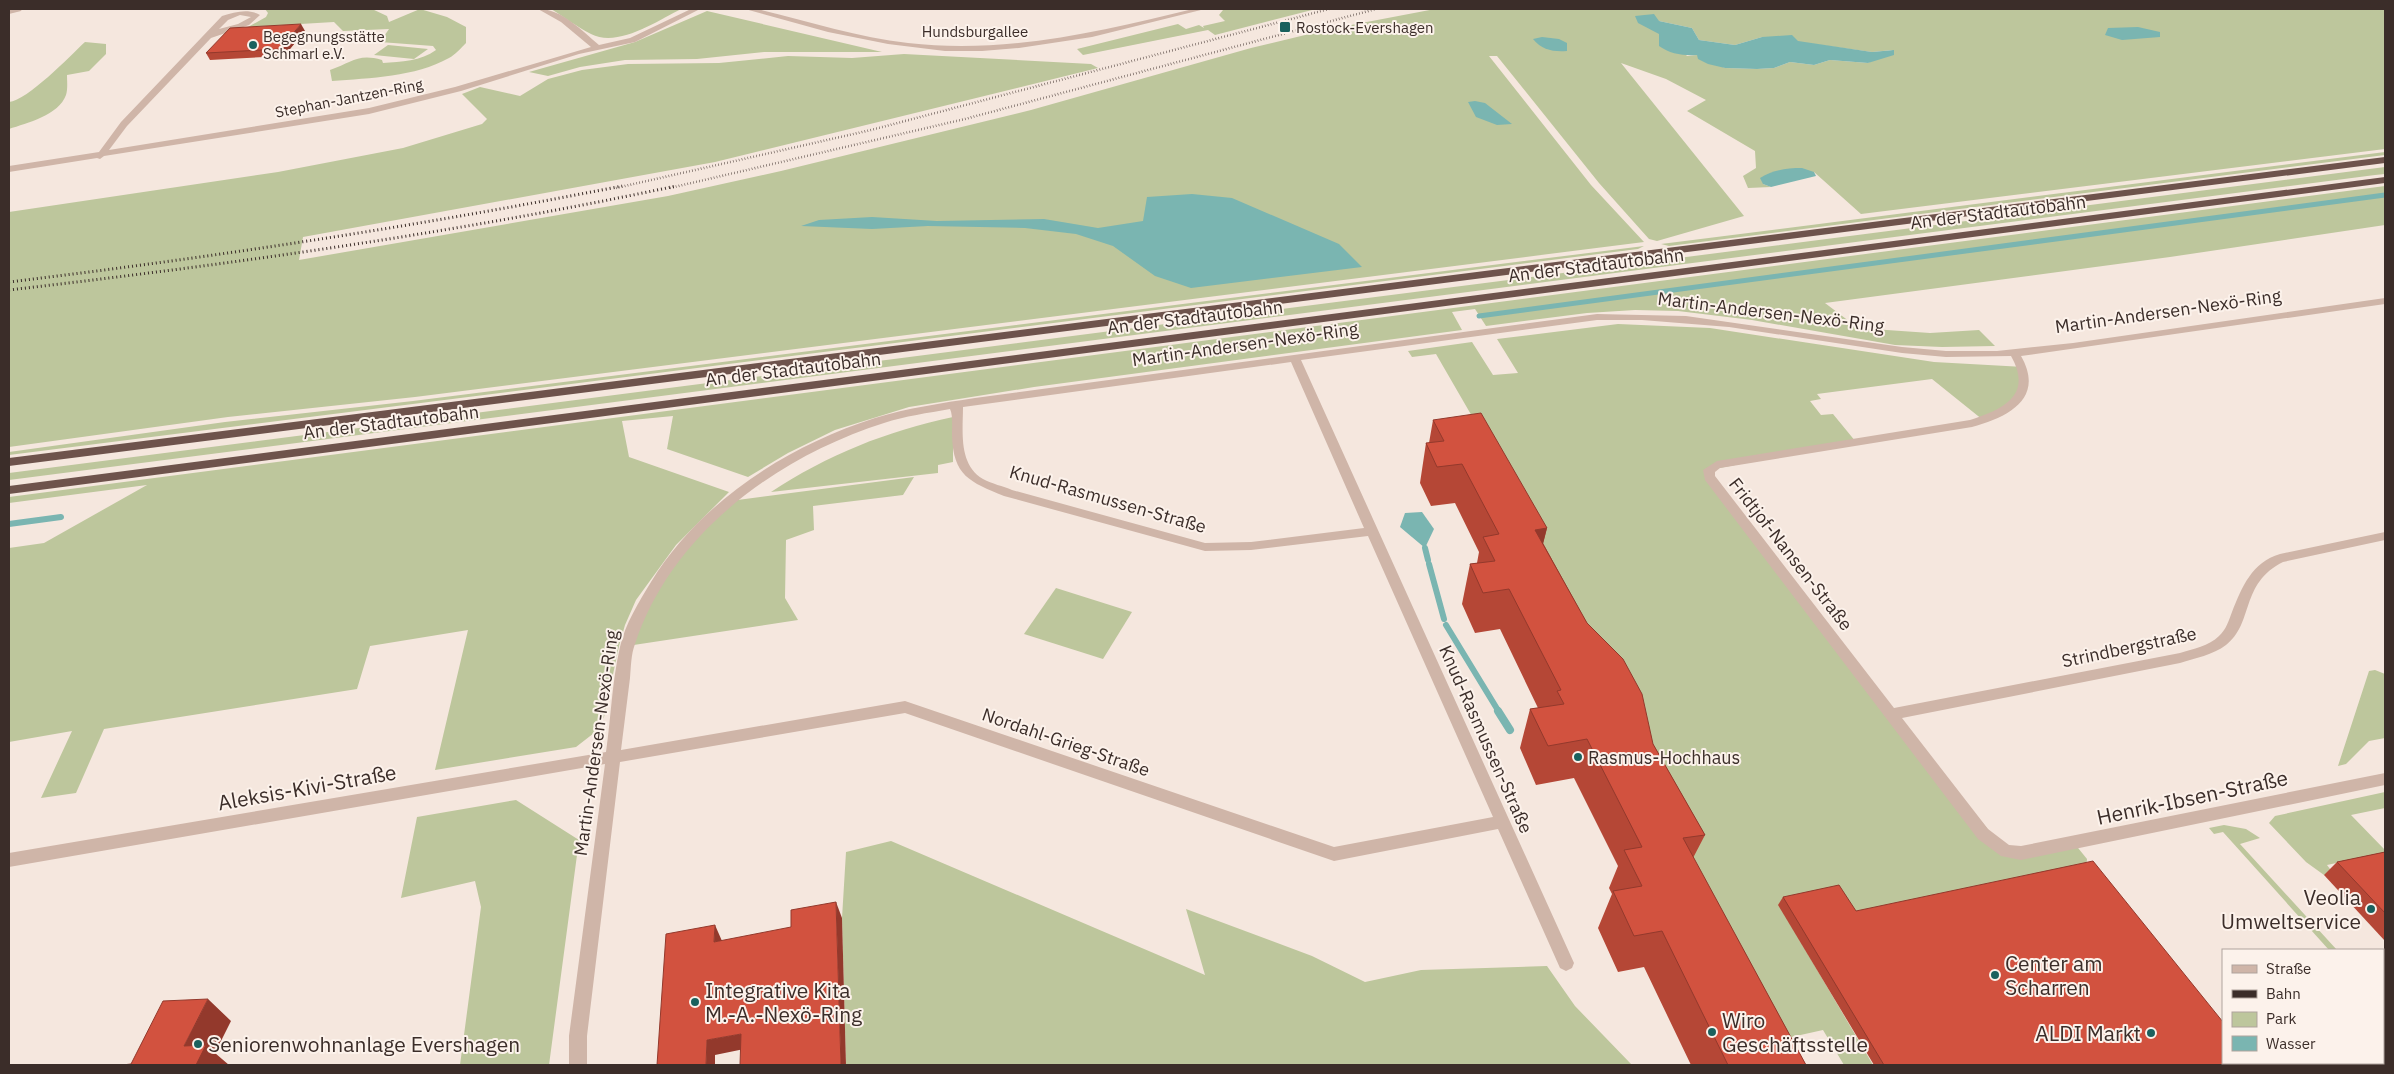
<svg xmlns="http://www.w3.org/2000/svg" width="2394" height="1074" viewBox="0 0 2394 1074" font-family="'IBM Plex Sans',sans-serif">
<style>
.green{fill:#bdc69c;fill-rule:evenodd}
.water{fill:#7ab5b1}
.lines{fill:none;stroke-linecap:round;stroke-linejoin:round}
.stream-far2{stroke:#7ab5b1;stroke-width:5}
.stream-far1{stroke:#7ab5b1;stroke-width:6}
.stream{stroke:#7ab5b1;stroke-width:8}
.minor{fill:#cfb5a8;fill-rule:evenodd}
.tertiary{fill:#cfb5a8;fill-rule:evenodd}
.trunk{fill:#6e534c;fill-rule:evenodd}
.rail-far1{stroke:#3b2d29;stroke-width:2.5;stroke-dasharray:0.5 2.5;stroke-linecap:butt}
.rail{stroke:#3b2d29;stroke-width:3;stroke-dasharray:1 3;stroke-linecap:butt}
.wall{fill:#b54736}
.shaded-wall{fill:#93392c}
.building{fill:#d2523f;stroke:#93392c}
.poi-dot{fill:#1a615e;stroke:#fcf2eb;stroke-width:2}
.labels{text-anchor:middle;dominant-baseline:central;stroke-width:4;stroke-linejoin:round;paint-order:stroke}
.far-poi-label{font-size:15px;fill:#3b2d29;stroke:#fcf2eb;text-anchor:start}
.far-street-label{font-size:15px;fill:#3b2d29;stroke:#fcf2eb}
.street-label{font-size:18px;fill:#3b2d29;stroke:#fcf2eb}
.poi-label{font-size:18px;fill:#3b2d29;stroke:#fcf2eb;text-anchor:start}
.near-street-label{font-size:21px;fill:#3b2d29;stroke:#fcf2eb}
.near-poi-label{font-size:21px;fill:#3b2d29;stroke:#fcf2eb;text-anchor:start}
</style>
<rect width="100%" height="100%" fill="#f5e7de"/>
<g class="green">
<path d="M265 9H372L387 16 389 22 420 9 447 17 466 27V43C461 48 455 55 449 58 415 77 370 78 332 81L330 70C352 63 357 53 382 60L383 63C401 62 421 61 436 50L433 46 380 42 389 29 343 31 334 22 248 27 266 17 268 13Z"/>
<path d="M551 9H681C657 21 618 48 591 34 577 27 564 17 551 9Z"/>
<path d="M1227 9H1316L1215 35 1208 30 1083 55 1077 49 1178 24 1186 29 1199 25 1204 28 1203 26 1225 21 1219 15 1223 10Z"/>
<path d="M1435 9H2385V149L1861 214 1814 172 1763 184 1771 187 1748 188 1743 176 1756 168 1755 151 1687 111 1706 100 1666 79 1621 63 1744 216 1657 241 1649 239 1599 183 1497 56H1489L1591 185 1644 242 415 397 228 417 9 447V212L278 172 403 148 482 124 487 119 462 94 480 87 520 96 548 79 582 70 628 64 719 63 788 56 852 58 904 54 1091 64 1098 68 715 162 303 237 299 260 668 196 781 171 1031 110 1251 48 1330 29ZM1659 21 1692 28 1699 40 1735 45 1762 37 1872 52 1893 50 1868 63 1830 60 1814 65 1790 62 1774 68 1757 69 1725 68 1697 55 1687 56Z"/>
<path d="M707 11 882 52H764L697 59 625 60 580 67 548 76 529 72 635 42Z"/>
<path d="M85 42 106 44V54L89 71 67 75C67 81 68 89 66 95 59 115 27 123 9 129V102C28 100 69 57 85 42Z"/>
<path d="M388 45 428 49 414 59 374 55Z"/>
<path d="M2385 152V155L1669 246 1661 244Z"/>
<path d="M2385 167V174L2375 175 9 480V473Z"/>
<path d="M2385 186V225L2170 257 1825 303 1858 328 1930 333 1979 330 1995 346 1942 347 1895 345 1752 320 1678 311 1635 310 1587 313 1486 326 1475 309 1452 312 1462 330 1034 387 909 407 835 430 788 453 748 477 667 449 673 416 622 421 629 457 729 492 676 545 636 600 625 625 619 646 604 717 594 733 576 747 435 770 468 630 370 646 357 689 104 729 76 793 41 798 72 731 9 742V548L44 543 147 485 9 503V497Z"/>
<path d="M1644 246 1638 249 9 455V452L225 422 413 401Z"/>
<path d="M1618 324 1710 328 1934 362 2024 367 2017 399 1983 420 1932 379 1817 394 1821 399 1810 401 1821 415 1833 414 1856 442 1709 470 1892 714 2006 851 2074 843 2087 859 2086 869 1851 919 1779 905 1873 1065H1844L1823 1030 1778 1040 1484 437 1436 354 1412 357 1408 351 1472 342 1493 375 1518 373 1497 339Z"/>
<path d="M953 417V462L938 465V473L771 492C827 455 887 431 953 417Z"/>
<path d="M914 477 903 495 813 506 814 530 786 540 785 598 798 620 627 646 661 576 730 501Z"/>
<path d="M1056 588 1132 612 1103 659 1024 634Z"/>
<path d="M2375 670 2385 674V738L2369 741 2346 764 2338 766 2369 671Z"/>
<path d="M2385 792V808L2351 815 2385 850V878L2341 862 2327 865 2333 873 2324 875 2306 862 2269 823 2275 816Z"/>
<path d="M516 800 579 840 549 1065H460L481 907 475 881 401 898 417 817Z"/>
<path d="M2224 825 2246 829 2260 838 2240 844 2337 950H2329L2223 832 2214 834 2209 828Z"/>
<path d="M891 841 1205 975 1186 909 1312 956 1365 982 1421 970 1547 966 1575 1006 1632 1065H846L842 918 846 852Z"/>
</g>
<g class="water">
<path d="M1654 14 1659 21 1692 28 1699 40 1735 45 1762 37 1792 35 1798 41 1872 52 1894 50V55L1868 63 1830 60 1814 65 1790 62 1774 68 1757 69 1725 68 1708 64 1698 59 1697 55C1684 56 1670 54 1659 46V34L1638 23 1635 16Z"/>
<path d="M2138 27 2160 32V37L2122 40 2105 35 2108 28Z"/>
<path d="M1542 37 1559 39 1567 43V51C1553 52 1542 50 1533 39Z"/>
<path d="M1475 101 1485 103 1512 124 1497 125 1476 117 1468 102Z"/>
<path d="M1802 168 1814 172 1816 176 1771 187 1763 184 1760 178C1773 170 1786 168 1802 168Z"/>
<path d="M1192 194 1232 198 1339 244 1362 267 1191 288 1155 276 1113 246 1076 234 1025 228 928 226 872 229 801 226 819 220 872 217 937 221 1044 219 1098 228 1143 221 1147 197Z"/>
<path d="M1422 512 1434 529 1425 548 1400 527 1405 513Z"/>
</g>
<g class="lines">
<path class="stream-far2" d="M1479 316 2385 195"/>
<g class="stream-far1">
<path d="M9 524 61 517"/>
<path d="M1425 548 1428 560"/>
<path d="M1429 564 1444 619"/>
<path d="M1446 625 1499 712"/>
</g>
<path class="stream" d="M1498 711 1510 730"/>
<g class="minor">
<path d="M22 9 21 11 9 14V10Z"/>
<path d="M538 9C561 8 582 31 599 45L630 38 691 9H700L635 42 579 54 461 91 369 114 104 156 100 159 97 158 9 172V166L99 152 121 122 222 16C235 12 248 8 260 15L249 25 211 38 127 126 109 150 369 108 455 87 591 47 561 22ZM240 15 251 17 238 24 219 29 228 20Z"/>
<path d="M2385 298V304L2021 356C2045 398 2009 417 1972 427L1720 468 1715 472V476L1894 708 2180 653C2193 649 2209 646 2219 636 2226 630 2229 620 2232 612 2242 587 2252 562 2280 554L2385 532V540L2283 562C2240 583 2254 624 2226 645 2213 655 2195 658 2180 663L1902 718 1988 829 2009 845 2021 846 2385 773V785L2021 860 2001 856 1978 839 1705 480 1703 470 1717 461 1970 420C2004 409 2033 395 2011 356L1946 357 1902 353 1729 327 1642 320H1597L1301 360 1574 963 1572 968 1566 971 1560 968 1498 829 1334 861 905 713 620 762 587 1036V1065H569V1036L605 764 9 867V853L606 752C611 718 612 681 620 647 625 624 639 602 651 582 700 502 787 446 875 418 908 408 942 403 975 398L1597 314 1686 316 1902 347 1946 351H1997L2073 343ZM1291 362 1364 528 1251 542 1205 543 1012 490C1003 486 992 484 983 479 958 464 963 431 963 407ZM950 409C953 415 952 427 952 435 953 476 970 482 1004 496L1205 551 1251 550 1368 536 1493 817 1334 847 905 701 621 750C624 726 627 702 630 678 631 667 631 654 635 644 671 534 777 457 884 423 905 416 928 413 950 409Z"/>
</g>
<path class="tertiary" d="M745 9H757C807 21 857 37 908 43 1005 54 1100 32 1193 9H1205L1092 37 1019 48 982 51H945L888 44 828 32Z"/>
<g class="trunk">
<path d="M2385 157V163L9 466V458Z"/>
<path d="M2385 177V183L9 494V486Z"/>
</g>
<g class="rail-far1">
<path d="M616 188 871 130 1329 9"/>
<path d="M670 188 965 119 1376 9"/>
</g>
<g class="rail">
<path d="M9 282C215 257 419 226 622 186"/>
<path d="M9 290C233 264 456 233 676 186"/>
</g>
</g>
<g class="wall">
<path d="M305 31 284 56 210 60 206 53Z"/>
<path d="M1433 420 1547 528 1543 543 1653 744 1705 835 1693 858 1806 1065H1691L1644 967 1618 972 1598 928 1612 894 1609 888 1618 866 1574 778 1536 785 1520 748 1530 709 1538 708 1500 629 1475 633 1462 604 1470 564 1477 563 1479 552 1455 503 1431 506 1420 483 1426 443H1429Z"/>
<path d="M2385 852V941L2324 875 2337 862Z"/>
<path d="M1783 897 1856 911 2258 1065H1874L1778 905Z"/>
</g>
<g class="shaded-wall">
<path d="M301 24 305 31 284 56 280 49Z"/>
<path d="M1547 528 1537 568 1535 530Z"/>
<path d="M836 902 842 918 846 1065H841Z"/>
<path d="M715 925 722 941 714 942Z"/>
<path d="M208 999 231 1021 215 1053 229 1065H196L184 1046Z"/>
<path d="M741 1034 749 1048 715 1055V1065H706L707 1040Z"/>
</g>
<g class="building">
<path d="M301 24 280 49 206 53 230 28Z"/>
<path d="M1481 413 1547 528 1535 530 1587 623 1623 659 1642 694 1653 744 1705 835 1683 838 1806 1065H1728L1662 931 1634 936 1613 891 1642 886 1624 850 1642 847 1587 739 1548 746 1530 709 1564 704 1557 691 1561 690 1509 589 1483 593 1470 564 1495 561 1483 537 1499 534 1462 464 1437 467 1426 443 1444 441 1433 420Z"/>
<path d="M2385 852V913L2337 862Z"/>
<path d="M2093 861 2223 1022V1063H2256L2258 1065H1884L1783 897 1839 885 1856 911Z"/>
<path d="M836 902 841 1065H740L741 1034 707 1040 706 1065H657L666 934 715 925 714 942 791 927V910Z"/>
<path d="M208 999 184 1046 206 1045 196 1065H122L131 1064 163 1001Z"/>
</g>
<g class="poi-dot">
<rect x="1279" y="21" width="12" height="12" rx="2.5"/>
<circle cx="253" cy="45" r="5"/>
<circle cx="1578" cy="757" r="5"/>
<circle cx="2371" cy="909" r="5"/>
<circle cx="1995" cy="975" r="5"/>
<circle cx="695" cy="1002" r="5"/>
<circle cx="1712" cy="1032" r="5"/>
<circle cx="2151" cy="1033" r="5"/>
<circle cx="198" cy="1044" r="5"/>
</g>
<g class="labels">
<g class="far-poi-label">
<text x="1296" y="27">Rostock-Evershagen</text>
<text x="263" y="36">Begegnungsstätte<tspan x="263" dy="17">Schmarl e.V.</tspan></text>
</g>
<g class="far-street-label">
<text x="975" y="31">Hundsburgallee</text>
<text transform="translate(349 98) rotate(-11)">Stephan-Jantzen-Ring</text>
</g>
<g class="street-label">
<text transform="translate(1998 212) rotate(-7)">An der Stadtautobahn</text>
<text transform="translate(1596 265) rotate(-7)">An der Stadtautobahn</text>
<text transform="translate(2168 311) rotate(-8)">Martin-Andersen-Nexö-Ring</text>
<text transform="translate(1771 312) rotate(7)">Martin-Andersen-Nexö-Ring</text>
<text transform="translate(1195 317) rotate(-7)">An der Stadtautobahn</text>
<text transform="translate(1245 344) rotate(-8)">Martin-Andersen-Nexö-Ring</text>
<text transform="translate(793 369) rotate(-7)">An der Stadtautobahn</text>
<text transform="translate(391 422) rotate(-7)">An der Stadtautobahn</text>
<text transform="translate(1108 499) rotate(16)">Knud-Rasmussen-Straße</text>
<text transform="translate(1791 554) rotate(52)">Fridtjof-Nansen-Straße</text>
<text transform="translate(2129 647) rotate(-12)">Strindbergstraße</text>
<text transform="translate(1486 739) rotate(66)">Knud-Rasmussen-Straße</text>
<text transform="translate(1066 742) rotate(19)">Nordahl-Grieg-Straße</text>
<text transform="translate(596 743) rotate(-82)">Martin-Andersen-Nexö-Ring</text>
</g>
<g class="poi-label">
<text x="1588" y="757">Rasmus-Hochhaus</text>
</g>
<g class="near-street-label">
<text transform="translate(307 787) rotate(-10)">Aleksis-Kivi-Straße</text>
<text transform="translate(2192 797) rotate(-12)">Henrik-Ibsen-Straße</text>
</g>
<g class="near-poi-label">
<text x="2361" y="897" text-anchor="end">Veolia<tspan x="2361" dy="24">Umweltservice</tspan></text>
<text x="2005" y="963">Center am<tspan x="2005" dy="24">Scharren</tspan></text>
<text x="705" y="990">Integrative Kita<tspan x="705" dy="24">M.-A.-Nexö-Ring</tspan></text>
<text x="1722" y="1020">Wiro<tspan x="1722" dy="24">Geschäftsstelle</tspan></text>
<text x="2141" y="1033" text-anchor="end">ALDI Markt</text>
<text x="208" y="1044">Seniorenwohnanlage Evershagen</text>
</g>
</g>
<rect width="2394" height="1074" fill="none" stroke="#3b2d29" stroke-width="20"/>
<rect x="2222" y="949" width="162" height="115" fill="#fcf2eb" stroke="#afa39d"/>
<rect x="2232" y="965" width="25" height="8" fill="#cfb5a8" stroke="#afa39d"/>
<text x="2266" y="974" font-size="15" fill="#3b2d29">Straße</text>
<rect x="2232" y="990" width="25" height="8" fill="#3b2d29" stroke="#afa39d"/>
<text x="2266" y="999" font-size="15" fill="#3b2d29">Bahn</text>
<rect x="2232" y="1012" width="25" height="15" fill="#bdc69c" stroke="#afa39d"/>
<text x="2266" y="1024" font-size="15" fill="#3b2d29">Park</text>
<rect x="2232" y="1036" width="25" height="15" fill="#7ab5b1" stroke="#afa39d"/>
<text x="2266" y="1049" font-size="15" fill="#3b2d29">Wasser</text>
</svg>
